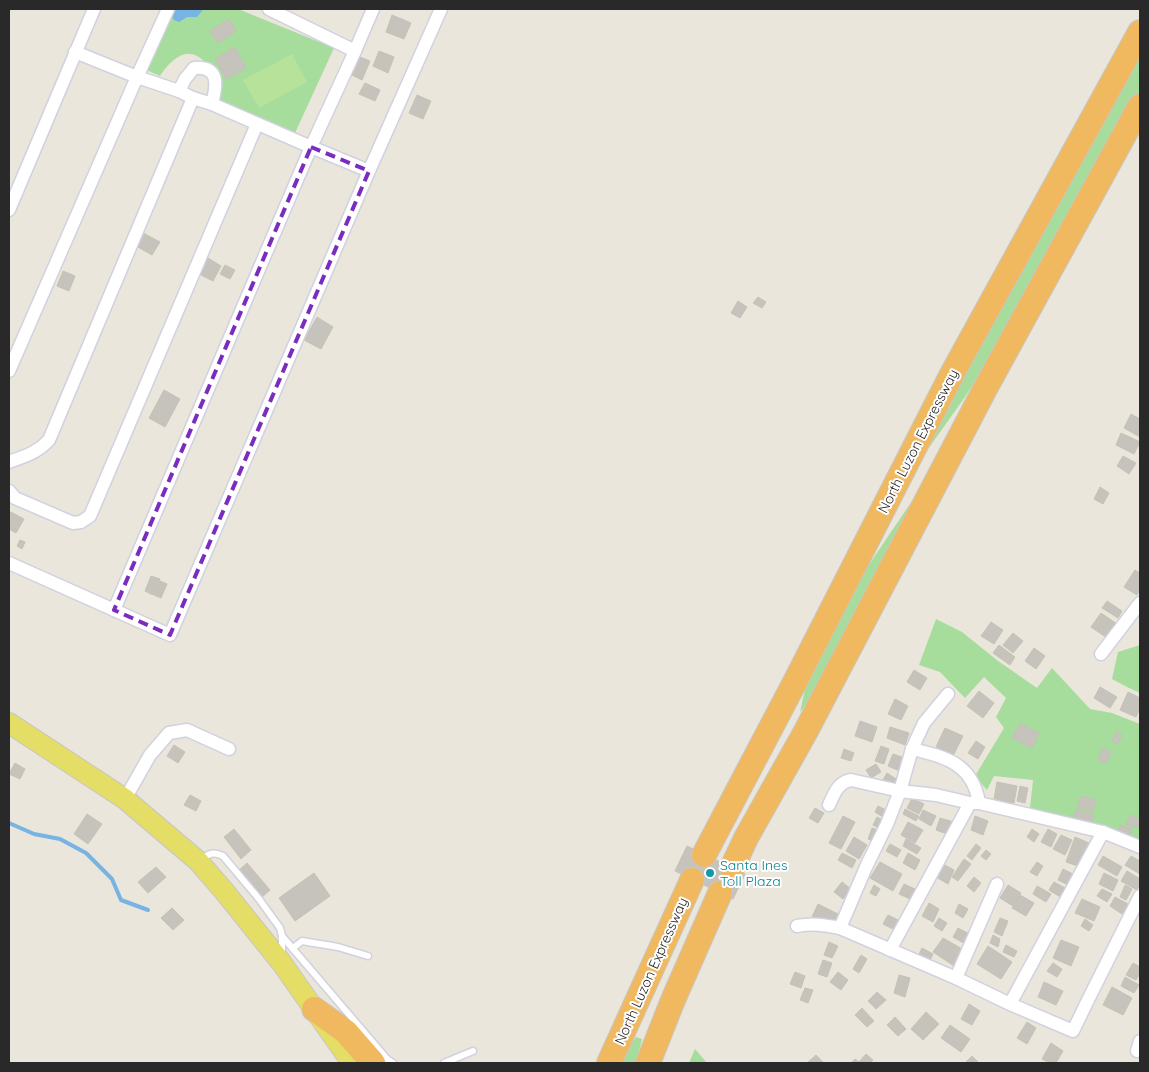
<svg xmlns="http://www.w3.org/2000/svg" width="1149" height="1072" viewBox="0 0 1149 1072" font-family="Quicksand,sans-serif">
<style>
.green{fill:#a6dc9c}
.pitch{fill:#b6e399}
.water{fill:#77b3e3}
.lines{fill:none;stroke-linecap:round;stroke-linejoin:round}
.stream{stroke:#77b3e3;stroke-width:4}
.building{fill:#c5c3bb;stroke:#c5c2b5}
.lane-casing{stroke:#d1d1e0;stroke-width:9}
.street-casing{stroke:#d1d1e0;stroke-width:15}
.primary-casing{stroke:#c7c7c7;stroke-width:22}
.highway-casing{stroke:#c7c7c7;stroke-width:26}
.lane{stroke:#fff;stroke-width:6}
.street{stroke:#fff;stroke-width:12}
.primary{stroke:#e4de66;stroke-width:20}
.highway{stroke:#f0b960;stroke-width:24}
.marked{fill:none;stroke:#7b2cbf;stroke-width:4;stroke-dasharray:10 6;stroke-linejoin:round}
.culture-dot{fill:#0f9aa8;stroke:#fff;stroke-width:2}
.labels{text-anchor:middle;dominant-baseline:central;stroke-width:4;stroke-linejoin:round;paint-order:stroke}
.street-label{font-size:14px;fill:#292929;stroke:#fff}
.culture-label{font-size:14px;fill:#0d838f;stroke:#fff;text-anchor:start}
</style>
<rect width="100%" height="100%" fill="#eae6db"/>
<g class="green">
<path d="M166 9H238L334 48 295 133 214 98C212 89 213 79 210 71 208 64 203 59 197 56 182 48 168 64 160 76L135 65Z"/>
<path d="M1140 50V96L1000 341 965 397 923 456 967 364Z"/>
<path d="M910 504 916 510 831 676 800 712 807 680 864 572Z"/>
<path d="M936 619 962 632 998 661 1037 688 1052 668 1090 709 1112 713 1140 724V840L1030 808 1033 780 994 776 987 790 975 776 1004 728 996 717 1006 698 984 677 965 698 940 672 919 665Z"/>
<path d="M1140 645V693L1129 688 1112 679 1118 652Z"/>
<path d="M636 1037 642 1039 636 1063H617Z"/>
<path d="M695 1049 707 1063H689Z"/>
</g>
<path class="pitch" d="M292 54 307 82 259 108 243 80Z"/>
<path class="water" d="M175 9H202V11L197 17H187L179 22 174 20 172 17Z"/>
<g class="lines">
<path class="stream" d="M9 823 34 834 60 839 86 853 112 879 121 900 148 910"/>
</g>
<g class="building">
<path d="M392 15 411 23 404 39 386 32Z"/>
<path d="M229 19 236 31 218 43 210 31Z"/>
<path d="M235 47 246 68 226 79 215 59Z"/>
<path d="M379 51 394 57 388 73 373 66Z"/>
<path d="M357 56 370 61 362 80 350 74Z"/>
<path d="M365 83 380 90 375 101 359 94Z"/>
<path d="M417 95 431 101 423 119 409 113Z"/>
<path d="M143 233 160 242 152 255 136 246Z"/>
<path d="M208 258 221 266 213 281 199 274Z"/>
<path d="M225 265 235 270 230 279 220 274Z"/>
<path d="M63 271 75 276 69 291 57 286Z"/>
<path d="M758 297 766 302 762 308 753 303Z"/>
<path d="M738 301 747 307 740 318 731 313Z"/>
<path d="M317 317 333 327 321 349 304 340Z"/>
<path d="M164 390 180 399 165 427 149 418Z"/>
<path d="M1131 414 1140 419V437L1124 428Z"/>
<path d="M1121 433 1140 442 1134 454 1116 445Z"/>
<path d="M1123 456 1136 463 1129 474 1117 466Z"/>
<path d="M1100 487 1109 493 1103 504 1094 499Z"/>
<path d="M11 512 24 519 16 533 9 529V515Z"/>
<path d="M20 540 25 542 22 549 17 546Z"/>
<path d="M1135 570 1140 573V589L1137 595 1124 587Z"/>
<path d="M151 576 160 579 153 595 145 591Z"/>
<path d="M160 581 167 584 161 598 154 595Z"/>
<path d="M1107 601 1122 611 1118 618 1102 608Z"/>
<path d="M1101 613 1120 626 1110 640 1091 627Z"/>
<path d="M991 622 1003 630 994 644 981 636Z"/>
<path d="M1013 633 1023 641 1013 653 1003 645Z"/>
<path d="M999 645 1015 657 1010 665 993 653Z"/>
<path d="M1034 648 1045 656 1036 669 1025 661Z"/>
<path d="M914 670 927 678 920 690 907 682Z"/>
<path d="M1100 687 1117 697 1110 708 1094 698Z"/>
<path d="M979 691 994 703 983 718 967 706Z"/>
<path d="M1128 692 1140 698V708L1136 717 1120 710Z"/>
<path d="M895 699 908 706 901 720 888 714Z"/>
<path d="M860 721 877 727 872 742 855 736Z"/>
<path d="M1020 723 1039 733 1032 748 1012 738Z"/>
<path d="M890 727 909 733 905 745 887 738Z"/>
<path d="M945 728 963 736 953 756 936 747Z"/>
<path d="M1117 731 1122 735 1117 744 1112 741Z"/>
<path d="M976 741 985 747 978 759 968 753Z"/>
<path d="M174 745 185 752 178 763 167 756Z"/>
<path d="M881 746 889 749 884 764 875 761Z"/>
<path d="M1103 748 1111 752 1106 764 1098 760Z"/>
<path d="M844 749 854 753 851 761 841 758Z"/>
<path d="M893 754 907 759 902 772 888 766Z"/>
<path d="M15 763 25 769 20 779 9 774Z"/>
<path d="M876 764 881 772 871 778 866 770Z"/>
<path d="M887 773 896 779 892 786 883 780Z"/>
<path d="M997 782 1017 786 1014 803 994 799Z"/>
<path d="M1020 786 1028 788 1025 803 1017 801Z"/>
<path d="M190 795 201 801 196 811 184 805Z"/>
<path d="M1081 796 1096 800 1093 812 1077 808Z"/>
<path d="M912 798 924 804 919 814 907 808Z"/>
<path d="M878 806 890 812 886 819 875 812Z"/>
<path d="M815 808 824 813 818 823 809 818Z"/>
<path d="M905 809 919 816 916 821 903 814Z"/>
<path d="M923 810 936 816 931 826 919 819Z"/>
<path d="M1076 810 1094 815 1091 824 1073 819Z"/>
<path d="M87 814 102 824 88 844 74 834Z"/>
<path d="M1130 815 1140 819 1138 828 1126 824Z"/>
<path d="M843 816 855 822 841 849 829 843Z"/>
<path d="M975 816 988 821 983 835 971 830Z"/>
<path d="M877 817 886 822 882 830 873 825Z"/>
<path d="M940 818 954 822 950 835 936 830Z"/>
<path d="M908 822 923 830 915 843 901 835Z"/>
<path d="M1120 825 1132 829 1130 835 1118 831Z"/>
<path d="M872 828 877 830 873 841 868 839Z"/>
<path d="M234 829 251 850 241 859 224 837Z"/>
<path d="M1032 829 1039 834 1034 842 1027 837Z"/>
<path d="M1048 829 1057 834 1051 847 1041 842Z"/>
<path d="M1061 835 1072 840 1065 855 1053 849Z"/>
<path d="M854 837 867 845 859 859 846 851Z"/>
<path d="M1075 837 1089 843 1081 867 1066 862Z"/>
<path d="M906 839 921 848 917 854 903 846Z"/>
<path d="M890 844 901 850 897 857 886 851Z"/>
<path d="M976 844 981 848 972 860 967 856Z"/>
<path d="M687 846 745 874 733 899 675 871Z"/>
<path d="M986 850 991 854 986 860 981 856Z"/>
<path d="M842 853 856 860 852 868 838 860Z"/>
<path d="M908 853 920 860 915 870 903 863Z"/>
<path d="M1103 856 1122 867 1117 876 1098 865Z"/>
<path d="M1131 856 1140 861V874L1125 865Z"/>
<path d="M964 859 971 864 958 881 952 877Z"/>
<path d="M880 862 902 874 893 891 870 878Z"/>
<path d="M1037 862 1043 866 1037 876 1030 872Z"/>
<path d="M247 863 270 890 260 899 237 872Z"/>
<path d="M943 864 954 870 948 884 936 877Z"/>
<path d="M156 867 166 877 148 893 138 882Z"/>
<path d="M1063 869 1075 875 1070 886 1058 880Z"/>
<path d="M1127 871 1140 879V884L1137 890 1121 881Z"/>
<path d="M314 873 330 896 295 921 279 898Z"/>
<path d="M1104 873 1118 880 1113 891 1099 884Z"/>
<path d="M974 877 981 883 974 892 967 886Z"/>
<path d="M842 882 851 889 843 899 834 892Z"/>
<path d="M1054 882 1067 889 1062 898 1049 890Z"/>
<path d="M904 884 915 889 910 899 899 894Z"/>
<path d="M874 885 880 889 876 896 870 893Z"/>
<path d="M1008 885 1021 893 1013 906 1000 898Z"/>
<path d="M1125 885 1132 889 1126 900 1120 897Z"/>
<path d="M1037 886 1051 894 1046 902 1033 894Z"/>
<path d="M1102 889 1112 894 1107 902 1097 896Z"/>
<path d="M1020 895 1034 903 1026 916 1012 908Z"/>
<path d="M1115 897 1128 904 1122 914 1110 906Z"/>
<path d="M1082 899 1100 907 1094 921 1075 913Z"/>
<path d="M929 903 939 909 933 922 922 916Z"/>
<path d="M818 904 838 914 832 926 812 917Z"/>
<path d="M959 904 968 909 963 918 955 913Z"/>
<path d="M172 908 184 920 173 930 161 918Z"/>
<path d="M888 915 898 920 893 929 883 924Z"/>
<path d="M939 918 947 923 942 931 934 926Z"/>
<path d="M1000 918 1008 921 1002 936 994 932Z"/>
<path d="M1085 919 1093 925 1089 931 1081 926Z"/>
<path d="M958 928 973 936 967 945 953 937Z"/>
<path d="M993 935 1000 939 998 947 990 943Z"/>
<path d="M943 938 964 950 954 966 933 952Z"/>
<path d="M1061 940 1079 947 1071 966 1053 958Z"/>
<path d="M829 942 838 946 832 958 824 955Z"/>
<path d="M1006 945 1017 951 1014 957 1003 952Z"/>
<path d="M988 946 1012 962 1001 979 977 964Z"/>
<path d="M922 948 933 954 928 965 917 959Z"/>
<path d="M861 955 867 959 859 973 853 969Z"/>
<path d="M823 960 832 963 827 977 818 974Z"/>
<path d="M1053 963 1062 969 1057 977 1047 971Z"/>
<path d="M1133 963 1140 967V973L1136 980 1126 975Z"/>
<path d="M795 972 805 976 801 988 790 984Z"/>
<path d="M838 972 848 980 841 990 830 982Z"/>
<path d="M899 975 910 978 905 997 894 993Z"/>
<path d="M1125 977 1139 985 1134 993 1121 986Z"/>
<path d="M1044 982 1063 991 1056 1005 1038 997Z"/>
<path d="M1112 987 1132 998 1123 1015 1103 1005Z"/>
<path d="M805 988 813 990 808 1003 800 1000Z"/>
<path d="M877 992 886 1000 876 1009 868 1001Z"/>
<path d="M969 1004 980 1011 972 1025 961 1019Z"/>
<path d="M862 1008 874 1021 867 1027 855 1015Z"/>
<path d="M926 1012 939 1024 923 1040 911 1029Z"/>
<path d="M895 1017 906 1029 898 1036 887 1025Z"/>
<path d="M1027 1022 1036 1028 1027 1044 1017 1038Z"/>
<path d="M950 1025 970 1039 961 1052 941 1038Z"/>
<path d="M1051 1043 1063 1051 1056 1063H1050L1042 1059Z"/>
<path d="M866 1054 873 1060 870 1063H851L855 1059 859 1062Z"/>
<path d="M816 1055 823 1062 807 1063Z"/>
<path d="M972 1056 979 1063H965Z"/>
</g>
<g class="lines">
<g class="lane-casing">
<g id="lane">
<path d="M201 859C210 854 213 851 223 856L259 899 280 928 282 936V954"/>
<path d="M282 936 387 1059 393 1063"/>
<path d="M293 948 302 941 338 947 368 956"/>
<path d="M444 1063 473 1051"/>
</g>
</g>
<g class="street-casing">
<g id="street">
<path d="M269 9 355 51"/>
<path d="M75 52 137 77 179 91 193 98 212 104 311 147 369 171"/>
<path d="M179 91 185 79 194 68C220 66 217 85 212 104"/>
<path d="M9 210 94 9"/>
<path d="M9 371 137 77 168 9"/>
<path d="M9 462C25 456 37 453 49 440L193 98"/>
<path d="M9 491 15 498 73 523 81 522 90 516 257 124"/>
<path d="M9 563 170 635 369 171 441 9"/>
<path d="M114 610 311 147 355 51 373 9"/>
<path d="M1101 654 1140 603"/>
<path d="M948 694 924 723 912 749C946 757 973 764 979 803"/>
<path d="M125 799 150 755 169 733 187 730 229 749"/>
<path d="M829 805C834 794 838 782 851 780L900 791 936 795 970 803H979L1103 832 1140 847"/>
<path d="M797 926C812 923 825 925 840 928L956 978 1010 1004 1073 1031 1088 1000 1140 896"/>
<path d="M840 928 866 867 887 824 900 791 912 749"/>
<path d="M890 950 970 803"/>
<path d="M956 978 997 884"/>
<path d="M1010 1004 1103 832"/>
<path d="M1137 1051 1140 1041"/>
</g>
</g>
<g class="primary-casing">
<path id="primary" d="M9 723 125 799 198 861 224 891 281 962 352 1063"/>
</g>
<g class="highway-casing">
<g id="highway">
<path d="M704 855 796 680 952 374 1140 32"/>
<path d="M732 868 746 838 806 731 986 387 1140 106"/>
<path d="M314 1009 346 1032 373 1063"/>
<path d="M609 1063 692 880"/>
<path d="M648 1063 673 1000 720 893"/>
</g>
</g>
<use href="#lane" class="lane"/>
<use href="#street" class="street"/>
<use href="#primary" class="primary"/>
<use href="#highway" class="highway"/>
</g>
<path class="marked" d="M311 147 369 171 170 635 114 610Z"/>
<circle class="culture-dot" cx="710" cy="873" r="5"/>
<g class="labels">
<g class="street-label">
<text transform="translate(918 441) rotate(-63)">North Luzon Expressway</text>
<text transform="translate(651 971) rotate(-66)">North Luzon Expressway</text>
</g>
<g class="culture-label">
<text x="720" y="865">Santa Ines<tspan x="720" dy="16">Toll Plaza</tspan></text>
</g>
</g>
<rect width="1149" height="1072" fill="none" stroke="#292929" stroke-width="20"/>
</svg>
